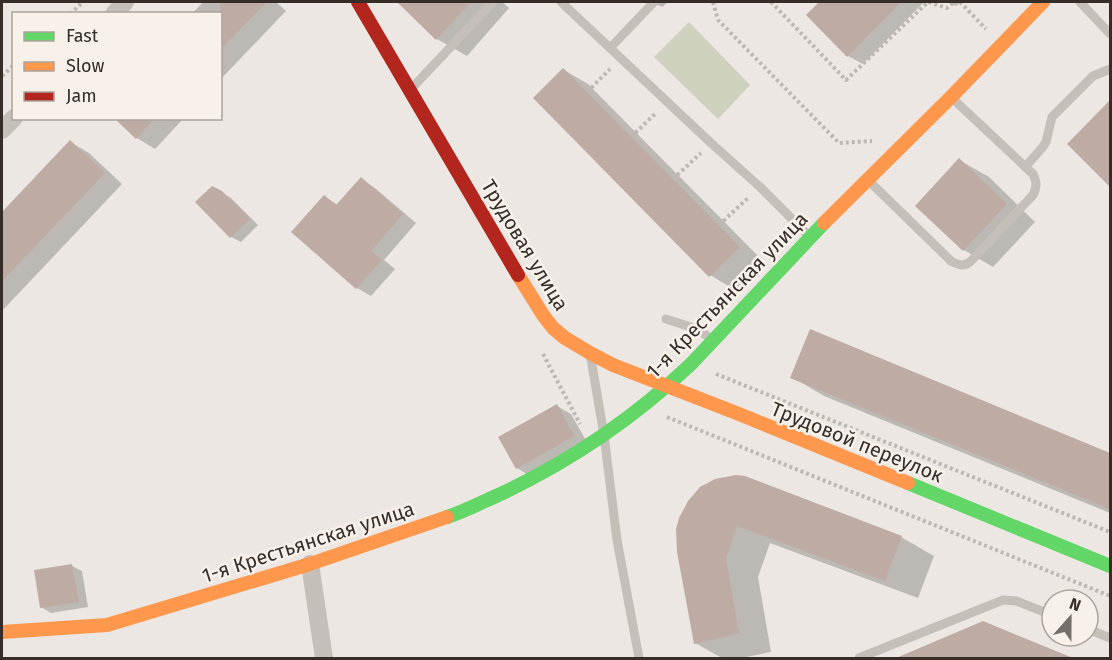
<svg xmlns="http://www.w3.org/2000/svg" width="1112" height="660" viewBox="0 0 1112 660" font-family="'Fira Sans',sans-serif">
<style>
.green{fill:#cdd1bd}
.shadow{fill:#0003}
.building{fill:#beaca4}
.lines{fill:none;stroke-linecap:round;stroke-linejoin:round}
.path{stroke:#beb8b3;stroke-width:4;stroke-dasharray:3 3;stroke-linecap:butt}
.lane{stroke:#c5bfba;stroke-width:9}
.street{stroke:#c5bfba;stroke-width:18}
.fast{stroke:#63d668;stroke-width:14}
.slow{stroke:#ff974d;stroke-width:14}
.jam{stroke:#b3261e;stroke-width:14}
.labels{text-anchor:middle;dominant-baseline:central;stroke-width:5;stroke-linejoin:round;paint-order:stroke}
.street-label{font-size:20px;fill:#362d29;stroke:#f8f1e9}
</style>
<rect width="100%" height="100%" fill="#ece7e2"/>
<path class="green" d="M689 22 750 85 718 119 654 57Z"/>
<g class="shadow">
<path d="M203 2H276L286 11 220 80V14H192Z"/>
<path d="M399 2H502L509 8 467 56 437 39Z"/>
<path d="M653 2H668L662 7Z"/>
<path d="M821 2H924L863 64 848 56 808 15Z"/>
<path d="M948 2H961L956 6Z"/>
<path d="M564 70 588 84 763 261 735 290 710 275Z"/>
<path d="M1109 103 1110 104V185L1069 144Z"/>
<path d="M116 118H184L155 149 137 138Z"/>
<path d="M70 142 89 153 122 184 2 311V214Z"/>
<path d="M959 160 989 177 1035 222 993 267 964 250Z"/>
<path d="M361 179 375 188 416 223 384 260 395 269 371 296 357 288 325 197 338 205Z"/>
<path d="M212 187 231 198 258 225 241 242 231 237 197 202Z"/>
<path d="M810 331 1110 454V513L824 396 792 377Z"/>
<path d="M557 406 571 414 588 444 532 477 517 468Z"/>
<path d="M680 519 901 537 934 556 918 598 770 543 758 577 771 652 741 658H722L695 643Z"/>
<path d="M72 566 82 571 88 607 51 613 41 607Z"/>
<path d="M983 623 1069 658H900Z"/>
</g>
<g class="building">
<path d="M220 2H267L220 50Z"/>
<path d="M397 2H471L436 40Z"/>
<path d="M819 2H901L847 57 806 15Z"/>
<path d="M563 68 740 247 709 277 533 98Z"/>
<path d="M1110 100V187L1067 144Z"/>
<path d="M114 118H155L136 139Z"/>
<path d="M70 140 105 173 2 281V212Z"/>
<path d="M959 158 1007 204 963 251 915 206Z"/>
<path d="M361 177 403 214 371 251 382 260 356 289 291 232 324 195 336 205Z"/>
<path d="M212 186 222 191 250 219 230 238 195 202Z"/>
<path d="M810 329 1110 453V509L790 378Z"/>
<path d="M557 404 574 436 516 469 498 437Z"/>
<path d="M736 475 745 476 902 536 885 581 737 526 726 558 739 633 694 644 677 552 676 529 679 518 688 501 700 487 715 479Z"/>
<path d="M72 564 79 602 40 608 34 570Z"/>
<path d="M983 621 1029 640 1073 658H896Z"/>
</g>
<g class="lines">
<g class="path">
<path d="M713 2 718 20 839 143 872 141"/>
<path d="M771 2 846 80 928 2 947 8 954 2"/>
<path d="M960 2 986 29"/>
<path d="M70 14 83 2"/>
<path d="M2 76 14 65"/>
<path d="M587 92 610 69"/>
<path d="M631 137 656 113"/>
<path d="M673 179 701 153"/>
<path d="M719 225 749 197"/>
<path d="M543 354 580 424"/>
<path d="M716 374 1110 532"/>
<path d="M667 417 1110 596"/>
</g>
<g class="lane">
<path d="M561 2 711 143 760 187 808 235"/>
<path d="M1080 2 1110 34"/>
<path d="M610 48 654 2"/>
<path d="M412 88 493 2"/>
<path d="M1025 167 1042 148 1046 142 1052 117 1093 76 1110 69"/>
<path d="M869 181 951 261C959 265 963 267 970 262L1033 195C1037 187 1037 182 1033 174L952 98"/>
<path d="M666 319 697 329 710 338"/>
<path d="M591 359 604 435 617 540 639 658"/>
<path d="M1088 629 1110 638"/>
<path d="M859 658 1003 600 1016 601 1052 615"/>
</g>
<g class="street">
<path d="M114 14 125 2"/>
<path d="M2 130 14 118"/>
<path d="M310 564 324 658"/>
</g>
<g class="fast">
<path d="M908 483 1110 566"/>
<path d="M447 517C463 512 478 504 494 497 566 464 633 419 691 364L824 223"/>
</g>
<g class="slow">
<path d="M824 223 951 97 1043 2"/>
<path d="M518 275 543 315 553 328 565 338 590 353 613 365 739 414 908 483"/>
<path d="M2 632 107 625 310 564 447 517"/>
</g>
<path class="jam" d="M358 2 518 275"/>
</g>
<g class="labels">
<g class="street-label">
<text transform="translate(525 245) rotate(59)">Трудовая улица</text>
<text transform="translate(727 295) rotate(-46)">1-я Крестьянская улица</text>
<text transform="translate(857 442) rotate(22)">Трудовой переулок</text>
<text transform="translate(308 542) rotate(-18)">1-я Крестьянская улица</text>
</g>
</g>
<rect width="1112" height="660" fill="none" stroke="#362d29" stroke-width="6"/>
<rect x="12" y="12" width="210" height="108" fill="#f8f1e9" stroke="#aaa39c" stroke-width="1.5"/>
<rect x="24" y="32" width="30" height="9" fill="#63d668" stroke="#aaa39c" stroke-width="1.5"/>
<text x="66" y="42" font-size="18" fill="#362d29">Fast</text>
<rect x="24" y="62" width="30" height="9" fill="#ff974d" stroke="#aaa39c" stroke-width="1.5"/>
<text x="66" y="72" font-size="18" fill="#362d29">Slow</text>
<rect x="24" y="92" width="30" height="9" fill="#b3261e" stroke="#aaa39c" stroke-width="1.5"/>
<text x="66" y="102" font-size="18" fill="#362d29">Jam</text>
<g transform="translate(1070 618) rotate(21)"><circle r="28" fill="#f8f1e9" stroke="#aaa39c" stroke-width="1.5"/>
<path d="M0-4.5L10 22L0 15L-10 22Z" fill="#766e6a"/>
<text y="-9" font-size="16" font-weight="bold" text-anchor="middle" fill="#362d29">N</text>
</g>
</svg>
